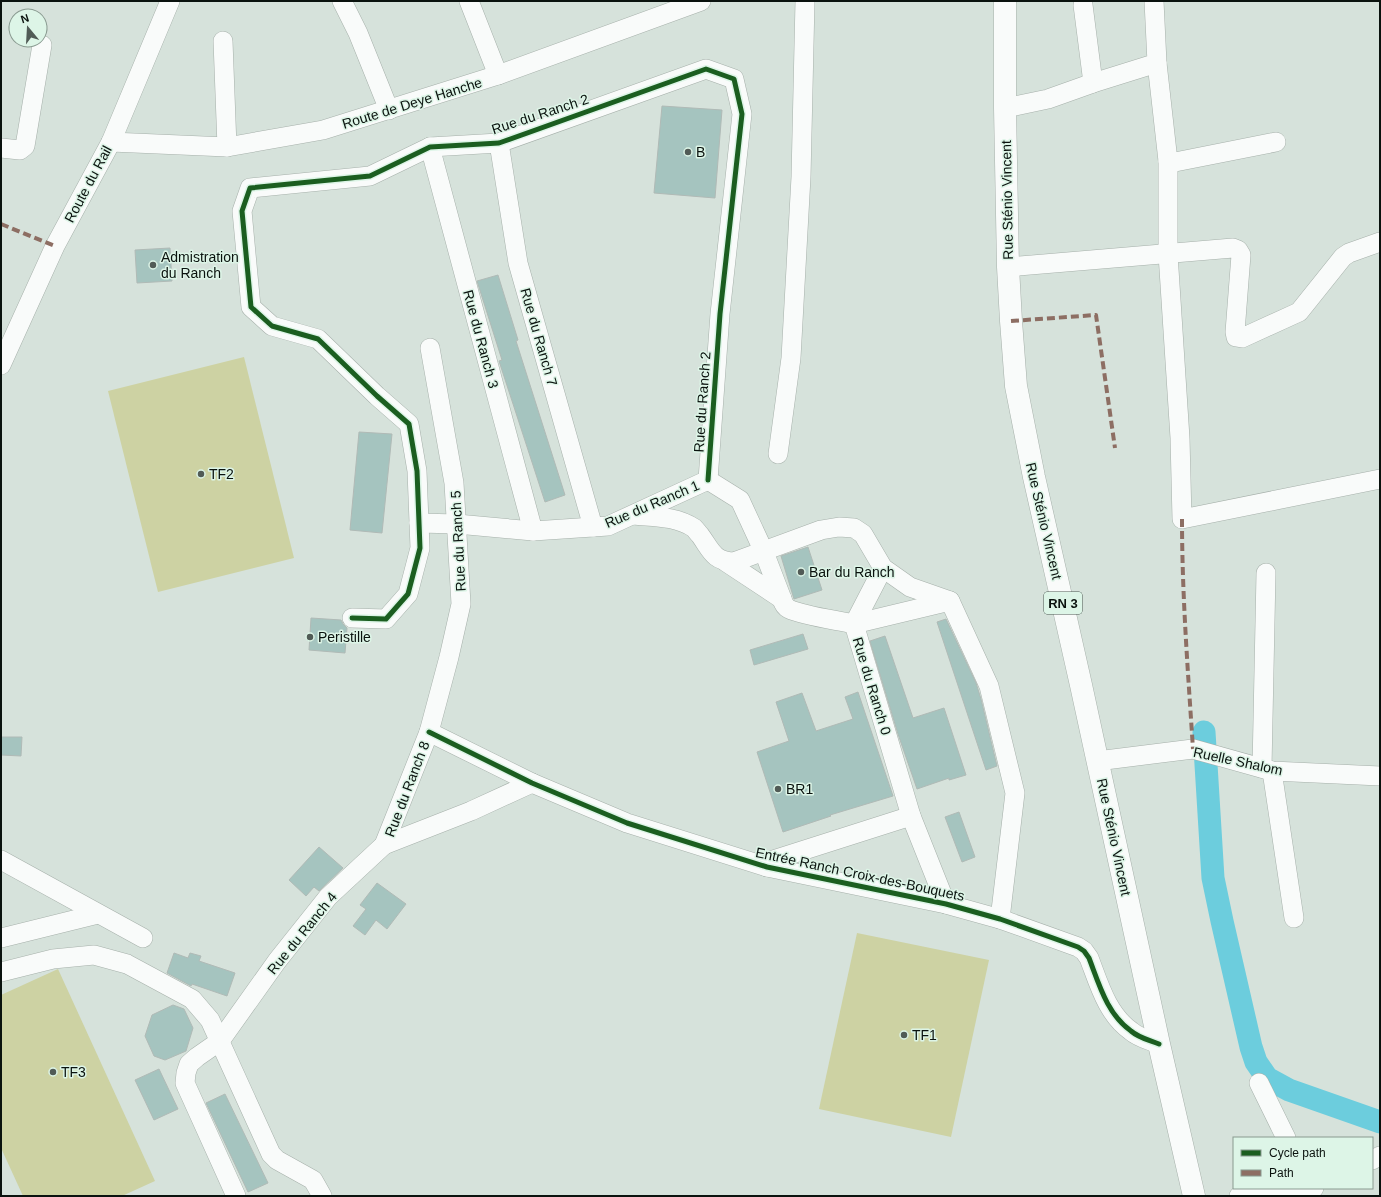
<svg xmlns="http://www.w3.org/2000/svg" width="1381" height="1197" viewBox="0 0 1381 1197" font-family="Helvetica,sans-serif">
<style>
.green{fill:#cdd2a3}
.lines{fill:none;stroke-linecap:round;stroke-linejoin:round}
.river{stroke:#6ccddd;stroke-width:23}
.building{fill:#a5c4bf;stroke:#b0bab6}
.minor-casing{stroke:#a6b0aa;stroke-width:20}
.major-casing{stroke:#a6b0aa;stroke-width:23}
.minor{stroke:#f9fbfa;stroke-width:19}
.major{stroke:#f9fbfa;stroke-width:22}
.quiet{stroke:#8d6e63;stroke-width:4;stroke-dasharray:8 4;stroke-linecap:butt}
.cycleway-casing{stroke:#ddf5e7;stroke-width:8}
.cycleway{stroke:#1b5e20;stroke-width:5}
.poi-dot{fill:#515b56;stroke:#ddf5e7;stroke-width:1.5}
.labels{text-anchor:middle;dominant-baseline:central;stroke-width:3;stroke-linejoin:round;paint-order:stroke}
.shield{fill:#ddf5e7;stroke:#49564f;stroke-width:1}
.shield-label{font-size:13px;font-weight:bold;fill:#0a120e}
.street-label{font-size:14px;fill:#0a120e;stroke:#ddf5e7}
.poi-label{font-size:14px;fill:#0a120e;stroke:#ddf5e7;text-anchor:start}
</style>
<rect width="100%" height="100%" fill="#d6e2db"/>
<g class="green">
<path d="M244 357 294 558 158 592 108 391Z"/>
<path d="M857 933 989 960 951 1137 819 1109Z"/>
<path d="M58 969 155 1181 122 1196H23L1 1148V995Z"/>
</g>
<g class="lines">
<path class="river" d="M1204 732 1213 878 1222 921 1251 1047 1256 1062 1267 1078 1289 1090 1380 1122"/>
</g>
<g class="building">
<path d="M662 106 722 110 715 198 654 193Z"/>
<path d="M170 248 172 281 137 283 135 250Z"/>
<path d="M498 275 518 340 516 341 565 495 545 502 499 361 502 360 477 281Z"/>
<path d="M359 432 392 434 382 533 350 530Z"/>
<path d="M808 547 822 590 794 599 781 556Z"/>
<path d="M311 618 341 620 343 624 347 628 345 653 309 650Z"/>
<path d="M946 619 976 683 981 699 997 766 986 770 937 622Z"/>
<path d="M803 634 808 649 754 665 750 650Z"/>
<path d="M885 636 913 718 944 708 966 775 949 780V778L917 789 898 734 870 641Z"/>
<path d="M858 692 893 796 830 815 831 816 783 832 757 752 789 741 776 702 802 693 816 731 853 719 845 697Z"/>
<path d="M1 737H22L21 756 1 755Z"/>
<path d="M959 812 975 857 962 862 945 817Z"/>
<path d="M319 847 343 868 319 891 314 887 306 896 289 880Z"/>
<path d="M377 883 406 904 387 929 376 920 365 935 353 926 366 909 360 905Z"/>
<path d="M174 953 188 958 190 953 201 956 199 961 235 973 227 996 192 984 191 986 167 973Z"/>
<path d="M173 1005 184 1009 193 1028 186 1051 165 1060 154 1056 145 1036 152 1015Z"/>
<path d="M159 1069 178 1109 154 1120 135 1080Z"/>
<path d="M225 1094 268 1183 248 1192 206 1103Z"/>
</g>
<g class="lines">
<g class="minor-casing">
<g id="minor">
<path d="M342 1 358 33 389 110"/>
<path d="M469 1 498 75"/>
<path d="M1083 5 1093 83"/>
<path d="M223 41 227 147"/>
<path d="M1157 63 1168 161 1175 162 1276 142"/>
<path d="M1005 108 1048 99 1093 83 1157 63 1154 1"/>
<path d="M111 142 227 147 323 130 498 75 701 1"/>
<path d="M499 143 518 263 593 527"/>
<path d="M430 147 533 531"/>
<path d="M1 148 20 150 25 146 42 45"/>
<path d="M1168 161V254L1180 438 1182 519 1380 479"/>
<path d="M1008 267 1233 248 1238 250 1241 255 1235 332 1236 337 1242 338 1299 312 1343 257 1349 253 1380 242"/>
<path d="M1 365 55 246 111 142 170 1"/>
<path d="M778 454 791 358 801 177 805 1"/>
<path d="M634 515C654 517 676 516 694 528 696 530 698 533 700 535 711 550 713 561 734 562L821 530 839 527 854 528 863 534 883 568 910 587 950 601"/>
<path d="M419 523 457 524 533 531 608 526 708 480 740 500 764 552 782 599C783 603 785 607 789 609 804 616 836 620 854 624L883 568"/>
<path d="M726 562 782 599"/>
<path d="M352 618 386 619 408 594 420 548 417 471 409 424 377 396 318 339 272 326 251 307 242 211 250 188 370 176 430 147 499 143 706 69 734 79 742 114 720 314 708 480"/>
<path d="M429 732 532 783 627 823 767 867 946 904 1000 919 1078 947 1084 951 1089 958C1099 984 1107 1014 1131 1031 1139 1038 1149 1040 1159 1044"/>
<path d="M1097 761 1193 749 1272 771 1380 776"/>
<path d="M1262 768 1266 573"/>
<path d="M1272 771 1294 918"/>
<path d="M384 845 429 732 449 657 461 604 454 483 430 348"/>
<path d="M1 860 143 938"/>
<path d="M767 867 773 860 911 816"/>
<path d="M946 904 911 816 854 624 950 601 989 686 1015 793 1000 919"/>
<path d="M1 938 98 914"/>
<path d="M1 972 53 959 94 955 127 964 192 999 210 1020 271 1154 277 1160 313 1180 322 1196"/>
<path d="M1259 1083 1286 1138"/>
<path d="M1372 1160 1380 1156"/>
<path d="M236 1196 185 1083 186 1073 189 1064 197 1057 220 1041 277 961 328 897 384 845 471 811 532 783"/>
<path d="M1239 1196 1314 1188"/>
</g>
</g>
<g class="major-casing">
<path id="major" d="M1005 1V108L1008 267 1011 321 1016 386 1034 477 1081 685 1159 1044 1194 1196"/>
</g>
<use href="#minor" class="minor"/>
<use href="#major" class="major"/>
<g class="quiet">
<path d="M1 224 55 246"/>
<path d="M1011 321 1096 315 1115 448"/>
<path d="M1182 519C1182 596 1188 672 1193 749"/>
</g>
<g class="cycleway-casing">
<g id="cycleway">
<path d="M352 618 386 619 408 594 420 548 417 471 409 424 377 396 318 339 272 326 251 307 242 211 250 188 370 176 430 147 499 143 706 69 734 79 742 114 720 314 708 480"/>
<path d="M429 732 532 783 627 823 767 867 946 904 1000 919 1078 947 1084 951 1089 958C1099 984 1107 1014 1131 1031 1139 1038 1149 1040 1159 1044"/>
</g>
</g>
<use href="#cycleway" class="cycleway"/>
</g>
<g class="poi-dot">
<circle cx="688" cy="152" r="4"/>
<circle cx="153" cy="265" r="4"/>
<circle cx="201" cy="474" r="4"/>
<circle cx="801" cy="572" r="4"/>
<circle cx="310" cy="637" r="4"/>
<circle cx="778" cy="789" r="4"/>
<circle cx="904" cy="1035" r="4"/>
<circle cx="53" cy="1072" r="4"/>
</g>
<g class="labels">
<rect class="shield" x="1044" y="592" width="38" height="22" rx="3"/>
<g class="shield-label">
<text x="1063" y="603">RN 3</text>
</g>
<g class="street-label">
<text transform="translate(412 103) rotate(-17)">Route de Deye Hanche</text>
<text transform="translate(540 114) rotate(-18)">Rue du Ranch 2</text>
<text transform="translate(88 184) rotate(-62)">Route du Rail</text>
<text transform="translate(1007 200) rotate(-91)">Rue Sténio Vincent</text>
<text transform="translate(539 337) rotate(74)">Rue du Ranch 7</text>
<text transform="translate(481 339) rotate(75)">Rue du Ranch 3</text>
<text transform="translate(702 402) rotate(-86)">Rue du Ranch 2</text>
<text transform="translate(652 504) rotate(-23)">Rue du Ranch 1</text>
<text transform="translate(1044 521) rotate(77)">Rue Sténio Vincent</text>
<text transform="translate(458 541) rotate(-93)">Rue du Ranch 5</text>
<text transform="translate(872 686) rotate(73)">Rue du Ranch 0</text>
<text transform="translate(1238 761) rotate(12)">Ruelle Shalom</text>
<text transform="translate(407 789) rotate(-69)">Rue du Ranch 8</text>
<text transform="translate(1114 837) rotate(78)">Rue Sténio Vincent</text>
<text transform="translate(860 874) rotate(12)">Entrée Ranch Croix-des-Bouquets</text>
<text transform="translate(302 933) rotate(-51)">Rue du Ranch 4</text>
</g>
<g class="poi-label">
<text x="696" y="152">B</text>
<text x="161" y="257">Admistration<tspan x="161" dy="16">du Ranch</tspan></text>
<text x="209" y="474">TF2</text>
<text x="809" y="572">Bar du Ranch</text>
<text x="318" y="637">Peristille</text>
<text x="786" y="789">BR1</text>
<text x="912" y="1035">TF1</text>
<text x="61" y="1072">TF3</text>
</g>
</g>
<rect width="1381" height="1197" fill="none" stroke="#0a120e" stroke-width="4"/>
<rect x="1233" y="1137" width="140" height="52" fill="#ddf5e7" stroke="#899a90"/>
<rect x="1241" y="1150" width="20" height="6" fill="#1b5e20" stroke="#899a90"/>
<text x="1269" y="1157" font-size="12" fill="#0a120e">Cycle path</text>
<rect x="1241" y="1170" width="20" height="6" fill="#8d6e63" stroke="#899a90"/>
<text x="1269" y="1177" font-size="12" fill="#0a120e">Path</text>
<g transform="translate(28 28) rotate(342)"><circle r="19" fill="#ddf5e7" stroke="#899a90"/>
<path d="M0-3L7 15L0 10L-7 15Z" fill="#515b56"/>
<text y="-6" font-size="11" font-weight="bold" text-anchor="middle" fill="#0a120e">N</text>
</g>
</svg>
